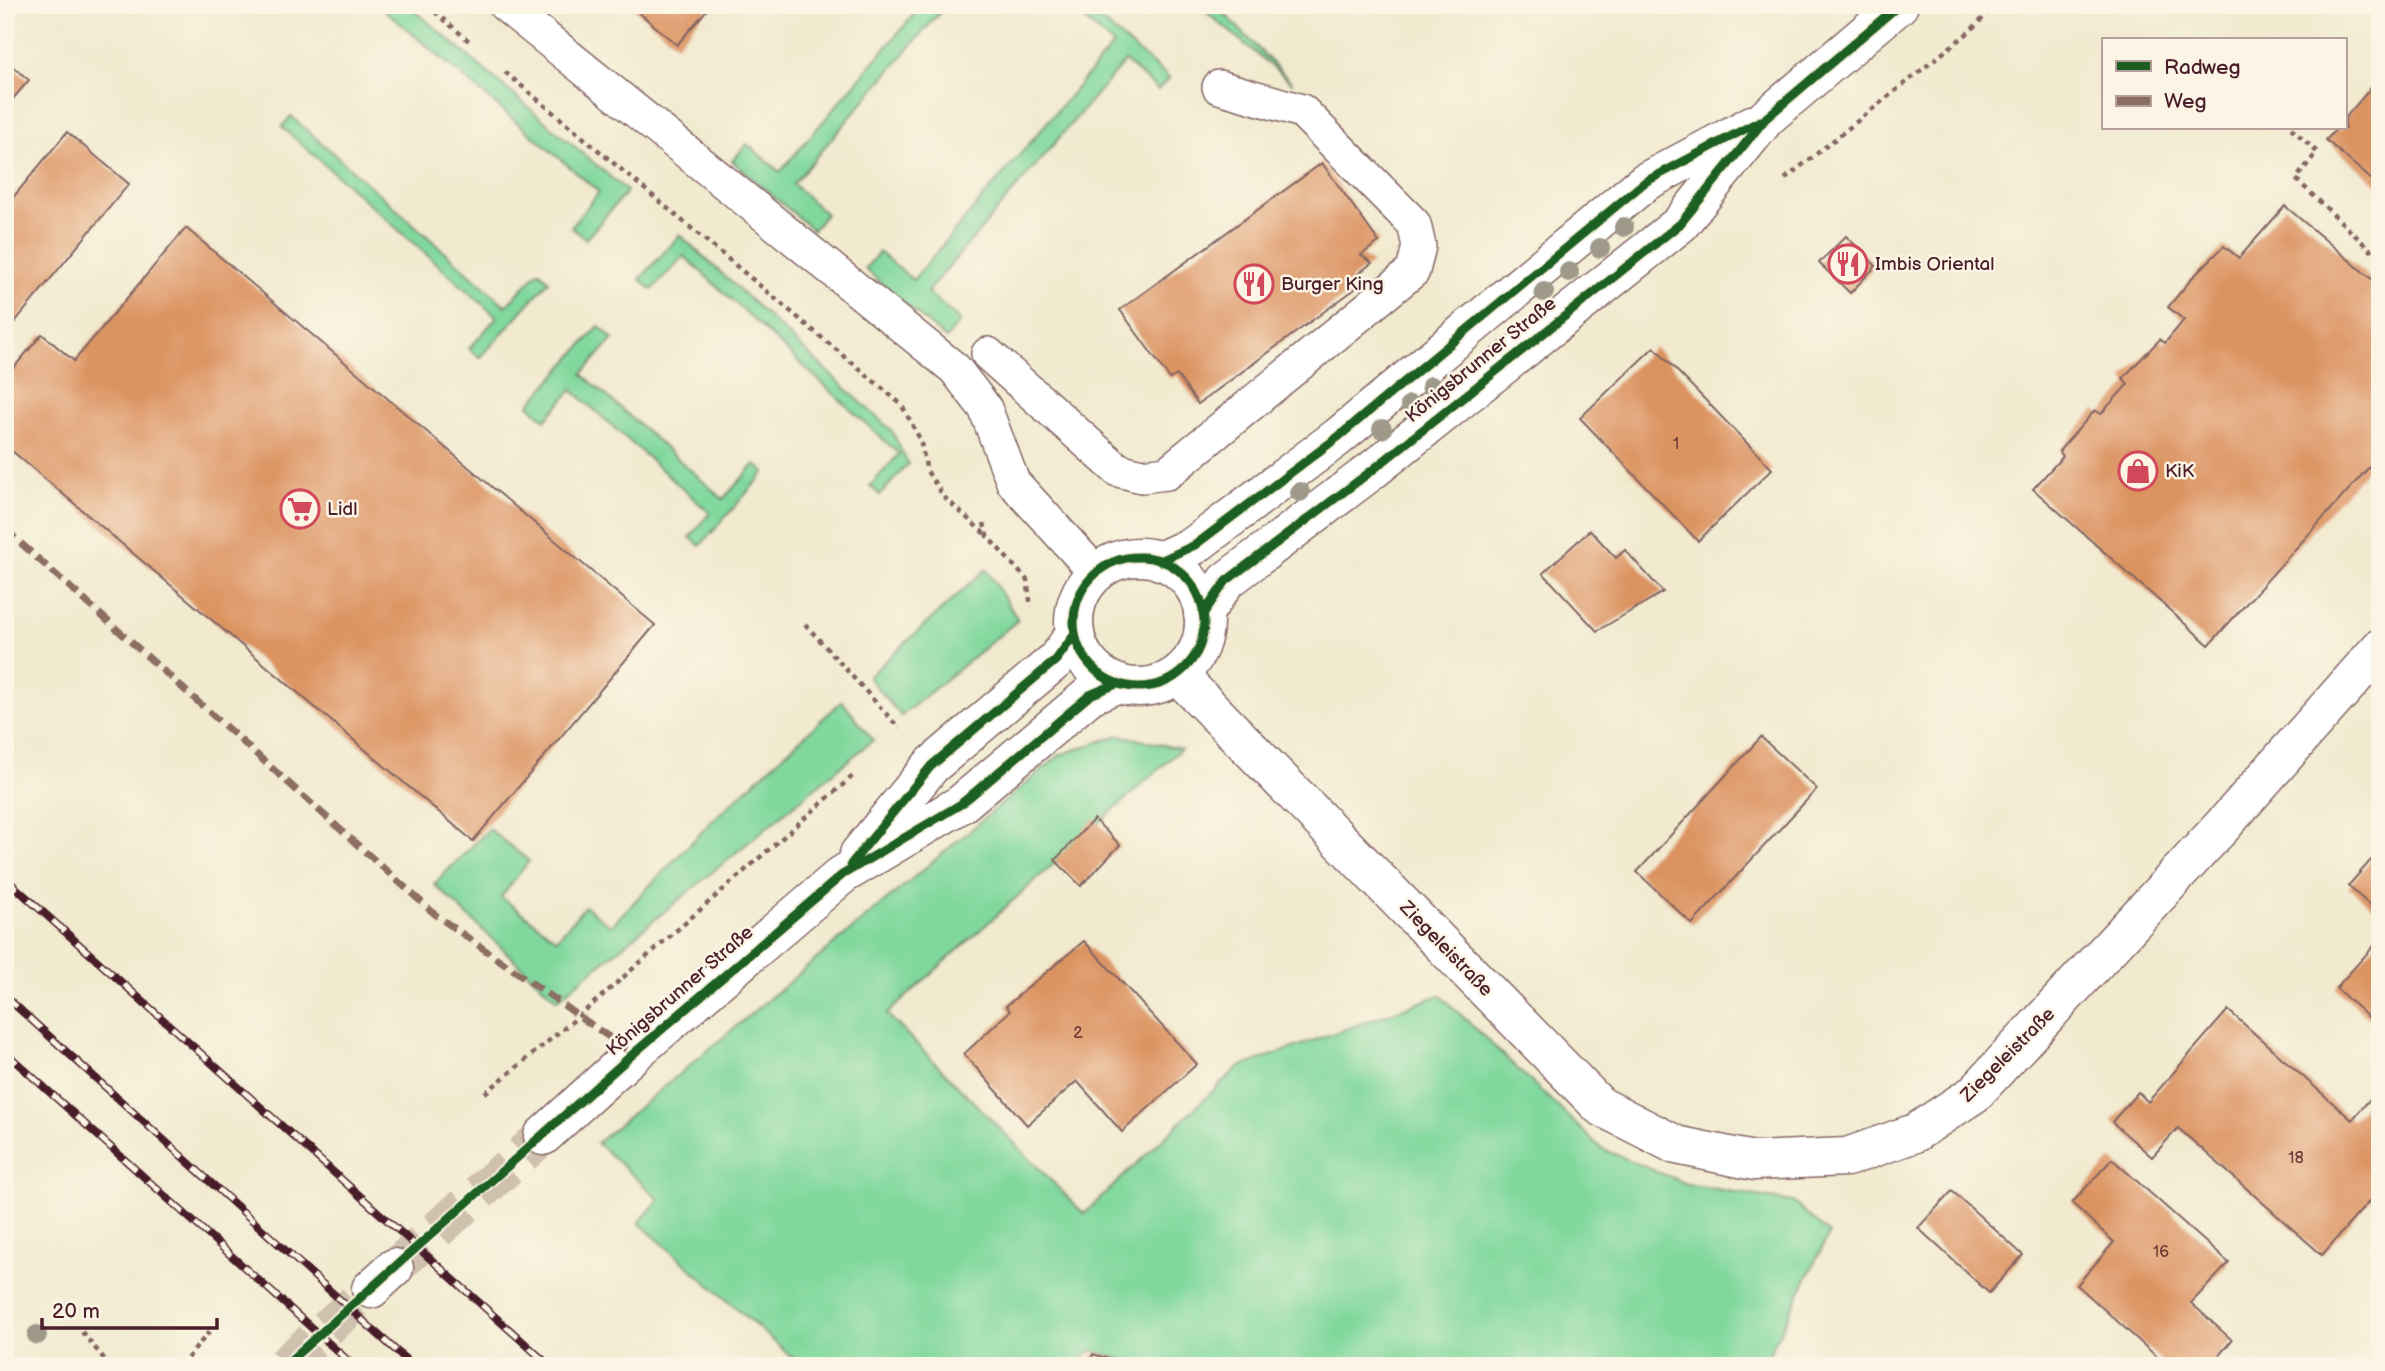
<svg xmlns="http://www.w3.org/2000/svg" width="2385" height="1371" viewBox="0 0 2385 1371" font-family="'Balsamiq Sans',sans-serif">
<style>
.green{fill:#81d89d;stroke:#667c64;stroke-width:2}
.building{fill:#db9361}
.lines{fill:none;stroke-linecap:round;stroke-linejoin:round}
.tertiary-tunnel{stroke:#d0c1ae;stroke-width:38;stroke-dasharray:38 19;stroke-linecap:butt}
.service-casing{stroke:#846664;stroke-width:36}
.minor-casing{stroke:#846664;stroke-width:41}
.tertiary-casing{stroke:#846664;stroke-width:41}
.path{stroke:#846664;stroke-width:4.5;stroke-dasharray:5 5;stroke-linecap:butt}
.service{stroke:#fff;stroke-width:33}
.minor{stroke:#fff;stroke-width:38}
.tertiary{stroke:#fff;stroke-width:38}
.rail-casing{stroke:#4a1f2b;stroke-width:8}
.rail{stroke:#fcf5e5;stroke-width:5;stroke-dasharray:16;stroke-linecap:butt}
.quiet{stroke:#8d6e63;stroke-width:7;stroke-dasharray:14 7;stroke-linecap:butt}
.cycleway-casing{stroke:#fcf5e5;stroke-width:13}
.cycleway{stroke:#1b5e20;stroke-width:9}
.tree{fill:#9e9988}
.labels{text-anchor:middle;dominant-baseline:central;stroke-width:5;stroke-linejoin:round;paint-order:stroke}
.number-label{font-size:16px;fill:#6e3c38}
.poi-label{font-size:19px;fill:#4a1f2b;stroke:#fcf5e5;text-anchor:start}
.street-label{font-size:19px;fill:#4a1f2b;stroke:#fcf5e5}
</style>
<rect width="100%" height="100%" fill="#fcf5e5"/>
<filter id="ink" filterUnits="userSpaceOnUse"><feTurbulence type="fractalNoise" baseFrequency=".0143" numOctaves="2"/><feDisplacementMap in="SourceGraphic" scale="14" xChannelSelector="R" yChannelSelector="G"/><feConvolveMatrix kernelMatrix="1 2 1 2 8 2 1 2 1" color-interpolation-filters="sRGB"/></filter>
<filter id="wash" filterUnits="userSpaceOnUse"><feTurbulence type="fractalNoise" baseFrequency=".00686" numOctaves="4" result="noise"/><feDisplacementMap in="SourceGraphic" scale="28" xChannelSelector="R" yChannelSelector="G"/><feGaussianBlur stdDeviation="1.57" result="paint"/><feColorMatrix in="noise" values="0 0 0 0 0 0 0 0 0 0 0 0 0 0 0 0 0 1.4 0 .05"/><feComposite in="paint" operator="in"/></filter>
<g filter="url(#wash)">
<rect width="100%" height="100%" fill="#f1eacf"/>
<g class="green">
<path d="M382 5H408L627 191 586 239 571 227 599 192 381 7Z"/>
<path d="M922 5H946L793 184 826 214 813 230 732 161 747 144 780 172Z"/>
<path d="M1198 5H1216L1293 84Z"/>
<path d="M1088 9 1169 78 1158 90 1125 61 927 292 960 321 946 339 865 269 879 252 913 280 1113 45 1082 17Z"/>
<path d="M291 116 506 306 539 271 549 281 480 358 469 349 497 317 282 127Z"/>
<path d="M680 235 892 431 908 464 880 495 870 486 899 454 684 256 652 290 640 279Z"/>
<path d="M599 326 613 339 582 374 723 499 755 464 765 472 700 546 690 537 710 513 572 390 545 420 529 405Z"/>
<path d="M986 569 1018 620 901 716 868 677Z"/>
<path d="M842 701 873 740 557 1000 434 884 489 829 529 861 501 897 557 939 585 906 611 926 713 820Z"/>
<path d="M1119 735 1181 749 887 1014 1084 1214 1237 1068 1440 995 1602 1149 1687 1184 1793 1202 1829 1234 1763 1366H1143L1092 1350 1071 1366H802L639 1223 659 1199 597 1143 1060 755Z"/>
</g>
<g id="blocks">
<g class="building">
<path d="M630 5H711L677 45Z"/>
<path d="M5 60 29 80 5 108Z"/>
<path d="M2380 77V187L2326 140 2337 128H2345V118Z"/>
<path d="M67 132 129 184 5 334V207Z"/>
<path d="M1322 163 1379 242 1361 255 1372 263 1350 280 1355 289 1198 404 1177 375 1170 379 1120 310Z"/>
<path d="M2285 206 2380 286V455L2209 645 2033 489 2063 456 2059 451 2095 410 2101 414 2128 384 2123 378 2160 339 2165 343 2184 320 2168 307 2193 277 2224 246 2239 258Z"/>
<path d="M186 228 655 625 473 841 5 445V378L42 334 74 361Z"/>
<path d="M1846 236 1876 266 1850 293 1819 263Z"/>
<path d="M1654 347 1772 469 1698 541 1580 418Z"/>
<path d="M1590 530 1616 558 1625 550 1663 592 1597 631 1543 573Z"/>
<path d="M1761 737 1817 789 1692 924 1637 872Z"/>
<path d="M1094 819 1120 845 1081 886 1055 860Z"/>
<path d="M2380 850V914L2348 886Z"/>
<path d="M2380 939V1028L2336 988Z"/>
<path d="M1084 941 1197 1064 1122 1132 1077 1081 1027 1125 964 1054 1010 1011 1006 1006Z"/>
<path d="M2228 1010 2352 1120 2370 1099 2380 1107V1189L2322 1255 2178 1128 2152 1157 2112 1122 2138 1092 2148 1102Z"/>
<path d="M2112 1159 2229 1263 2191 1303 2232 1340 2210 1366H2167L2077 1285 2114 1242 2072 1203Z"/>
<path d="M1952 1191 2023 1255 1989 1293 1918 1228Z"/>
<path d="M1093 1354 1129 1365V1366H1089Z"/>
</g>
</g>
</g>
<g filter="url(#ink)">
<use href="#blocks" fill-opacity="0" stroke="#846664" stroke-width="2"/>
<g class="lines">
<g class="tertiary-tunnel">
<path d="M394 1268 543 1136"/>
<path d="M284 1366 371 1289"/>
</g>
<g class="service-casing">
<g id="service">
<path d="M505 5 955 369 985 408 1013 482 1096 573"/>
<path d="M988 354 1118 470 1142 476 1167 473 1413 271 1419 246 1414 224 1302 111 1219 87"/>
</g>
</g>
<g class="minor-casing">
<path id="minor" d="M1178 675 1600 1106 1676 1145 1754 1161 1847 1157 1915 1133 1974 1094 2226 822 2380 648"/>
</g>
<g class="tertiary-casing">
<g id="tertiary">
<circle cx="1139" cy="622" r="65"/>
<path d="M1160 561 1195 545 1338 437 1645 182 1752 125"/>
<path d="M1203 614 1226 581 1370 472 1680 224 1766 118 1899 5"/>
<path d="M859 854 931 766 1056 660 1075 634"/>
<path d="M543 1136 633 1054 842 875 961 804 1090 695 1116 684"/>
<path d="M371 1289 394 1268"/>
</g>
</g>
<g class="path">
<path d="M427 5 469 41"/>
<path d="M505 72 901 404 920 439 927 471 944 497 986 535"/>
<path d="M2291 128 2317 152 2296 179 2380 259"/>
<path d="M1785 179 1969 32 1996 5"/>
<path d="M984 523 987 536 1027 580 1031 607"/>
<path d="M805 624 899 728"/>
<path d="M485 1093 579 1016 855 774"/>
<path d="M82 1332 110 1366"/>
<path d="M181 1366 210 1331"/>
</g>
<use href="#service" class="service"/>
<use href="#minor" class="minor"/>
<use href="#tertiary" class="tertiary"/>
<g class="rail-casing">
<g id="rail">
<path d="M5 878 550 1366"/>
<path d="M5 996 413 1366"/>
<path d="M5 1052 354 1366"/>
</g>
</g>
<use href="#rail" class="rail"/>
<path class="quiet" d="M5 529 437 916 633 1054"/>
<g class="cycleway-casing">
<g id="cycleway">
<circle cx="1139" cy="622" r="65"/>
<path d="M1160 561 1195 545 1338 437 1645 182 1760 121"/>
<path d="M1203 614 1226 581 1370 472 1680 224 1766 118 1899 5"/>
<path d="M851 864 931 766 1056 660 1075 634"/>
<path d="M284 1366 633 1054 842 875 961 804 1090 695 1116 684"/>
</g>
</g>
<use href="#cycleway" class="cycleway"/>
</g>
<g class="tree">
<circle cx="1624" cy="227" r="10"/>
<circle cx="1600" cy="248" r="10"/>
<circle cx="1569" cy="272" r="10"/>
<circle cx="1544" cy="292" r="10"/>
<circle cx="1431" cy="386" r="10"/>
<circle cx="1410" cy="405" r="10"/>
<circle cx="1382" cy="429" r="10"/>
<circle cx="1300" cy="492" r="10"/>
<circle cx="37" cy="1335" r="10"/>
</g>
</g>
<defs>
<g id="restaurant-ring" transform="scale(2.0125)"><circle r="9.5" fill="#fcf5e5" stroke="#d1495b" stroke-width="1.5"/><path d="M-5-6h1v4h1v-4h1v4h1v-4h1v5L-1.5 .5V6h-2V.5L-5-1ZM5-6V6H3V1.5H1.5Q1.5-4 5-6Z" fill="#d1495b"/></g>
<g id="shop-ring" transform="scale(2.0125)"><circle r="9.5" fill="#fcf5e5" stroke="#d1495b" stroke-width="1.5"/><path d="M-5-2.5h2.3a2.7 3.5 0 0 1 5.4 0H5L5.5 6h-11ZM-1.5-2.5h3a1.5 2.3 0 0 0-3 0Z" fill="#d1495b"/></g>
<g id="supermarket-ring" transform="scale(2.0125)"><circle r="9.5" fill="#fcf5e5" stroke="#d1495b" stroke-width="1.5"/><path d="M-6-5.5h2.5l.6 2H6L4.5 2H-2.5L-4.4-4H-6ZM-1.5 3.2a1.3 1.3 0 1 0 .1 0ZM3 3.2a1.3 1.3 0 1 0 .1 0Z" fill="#d1495b"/></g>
</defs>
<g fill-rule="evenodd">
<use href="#restaurant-ring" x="1848" y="264"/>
<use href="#restaurant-ring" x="1254" y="284"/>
<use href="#shop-ring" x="2138" y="471"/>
<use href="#supermarket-ring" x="300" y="509"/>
</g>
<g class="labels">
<g class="number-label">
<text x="1676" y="444">1</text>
<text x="1078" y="1033">2</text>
<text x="2296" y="1158">18</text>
<text x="2161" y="1252">16</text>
</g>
<g class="poi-label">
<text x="1875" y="264">Imbis Oriental</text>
<text x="1281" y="284">Burger King</text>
<text x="2165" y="471">KiK</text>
<text x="327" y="509">Lidl</text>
</g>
<g class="street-label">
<text transform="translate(1481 360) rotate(-39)">Königsbrunner Straße</text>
<text transform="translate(1446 949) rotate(46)">Ziegeleistraße</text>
<text transform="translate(680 991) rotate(-41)">Königsbrunner Straße</text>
<text transform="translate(2008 1055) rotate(-45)">Ziegeleistraße</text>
</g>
</g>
<rect width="2385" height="1371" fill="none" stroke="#fcf5e5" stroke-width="28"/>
<rect x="2102" y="38" width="245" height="91" fill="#fcf5e5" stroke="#b59f9b" stroke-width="2"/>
<rect x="2116" y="61" width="35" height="10" fill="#1b5e20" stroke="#b59f9b" stroke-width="2"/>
<text x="2164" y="74" font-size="21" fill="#4a1f2b">Radweg</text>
<rect x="2116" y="96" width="35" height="10" fill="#8d6e63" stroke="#b59f9b" stroke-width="2"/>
<text x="2164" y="108" font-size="21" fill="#4a1f2b">Weg</text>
<path d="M42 1318v10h175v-10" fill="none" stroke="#4a1f2b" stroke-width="3.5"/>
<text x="52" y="1318" font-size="21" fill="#4a1f2b" stroke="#fcf5e5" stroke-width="5" paint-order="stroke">20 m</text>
</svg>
